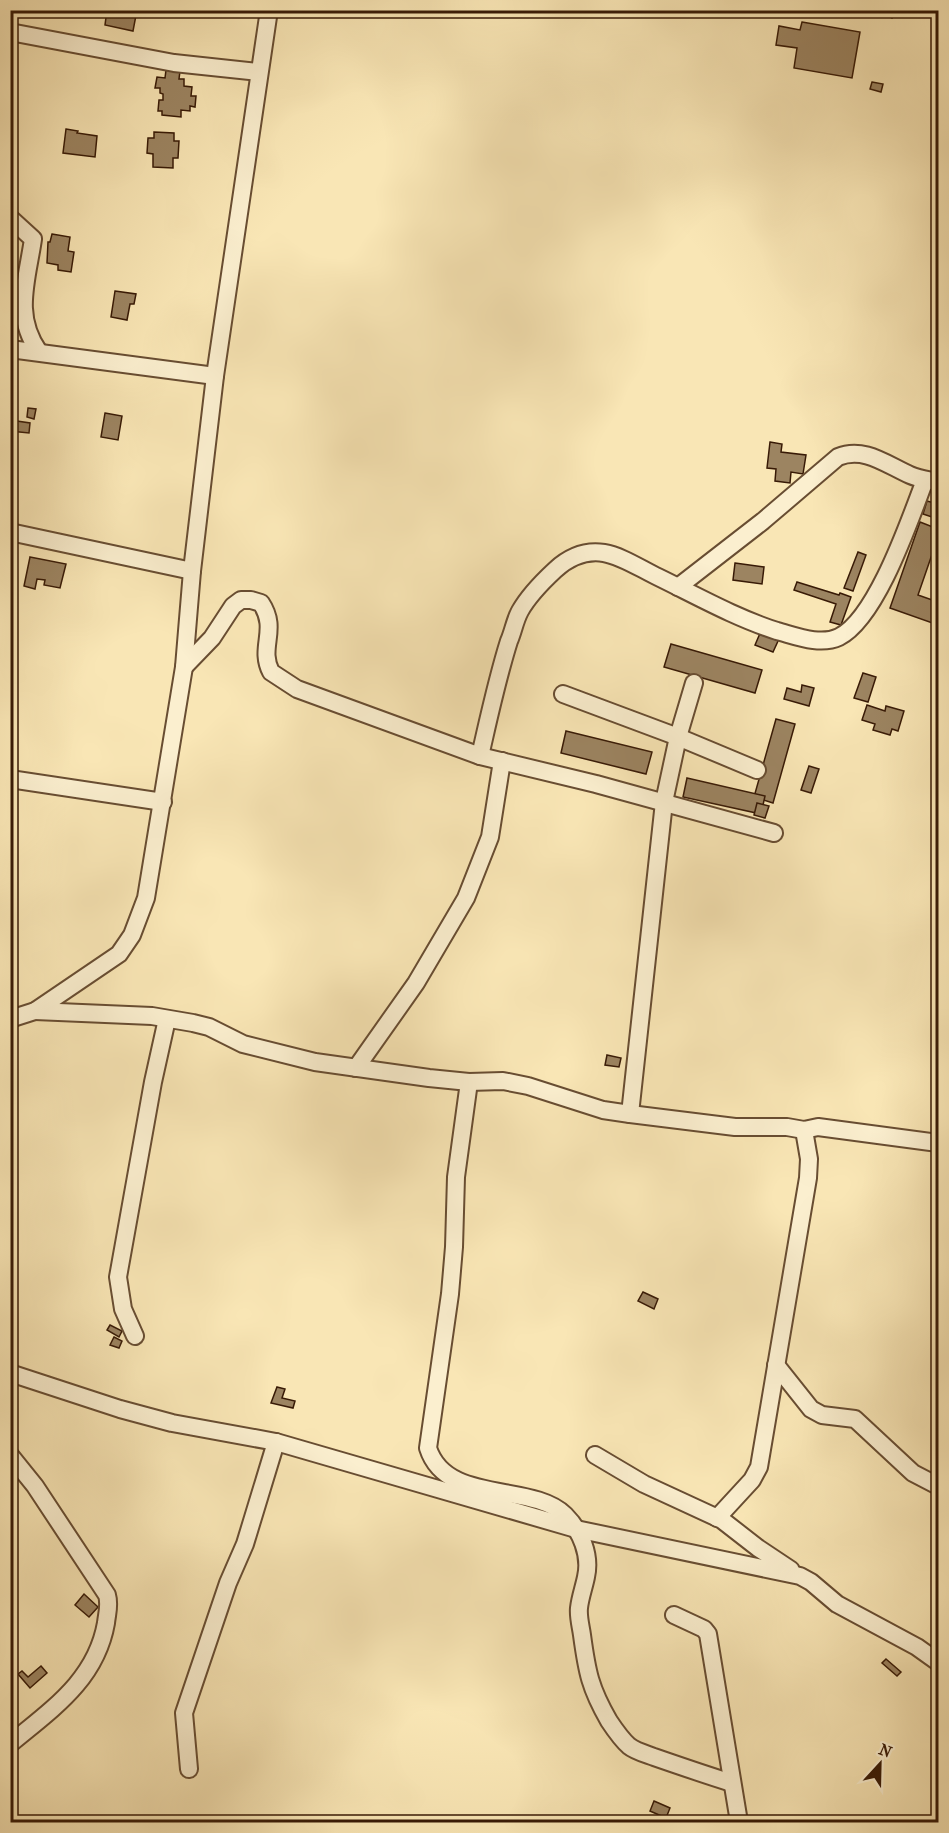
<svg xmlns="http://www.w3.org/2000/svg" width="949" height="1833" viewBox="0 0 949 1833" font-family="'IM FELL French Canon',serif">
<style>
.building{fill:#9c8461;stroke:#381a06;stroke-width:1.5}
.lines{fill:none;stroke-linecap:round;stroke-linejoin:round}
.minor-casing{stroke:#684d32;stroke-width:20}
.minor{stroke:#fbefcf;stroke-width:16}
</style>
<rect width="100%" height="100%" fill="#f9e6b5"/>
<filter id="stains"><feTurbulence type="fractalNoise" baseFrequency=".00333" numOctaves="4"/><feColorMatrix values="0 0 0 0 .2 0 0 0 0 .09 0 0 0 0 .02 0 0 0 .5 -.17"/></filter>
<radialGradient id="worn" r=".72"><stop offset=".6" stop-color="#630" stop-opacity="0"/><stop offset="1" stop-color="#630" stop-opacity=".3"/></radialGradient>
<g class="building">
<path d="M107 10H137L133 31 105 25Z"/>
<path d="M875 10H895L892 18Z"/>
<path d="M802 22 860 32 852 78 794 68 797 48 776 45 779 26 800 30Z"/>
<path d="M166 70 180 71 179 79H184V86L192 87 191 96H196L195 107 190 106V111L181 110V117L162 115V111H158L159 100H163V94L160 93V88H155L157 77 165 78Z"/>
<path d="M872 82 883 84 881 92 870 89Z"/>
<path d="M66 129 78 131 77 133 97 136 95 157 63 153Z"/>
<path d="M154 132 174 133V141H179L178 158H173V168L153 167V154L147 153 148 138H154Z"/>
<path d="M938 149V248L932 247Z"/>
<path d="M52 234 70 237 68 251 74 252 71 272 58 270V265L47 263 48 242H50Z"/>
<path d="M115 291 136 294 134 304H130L127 320 111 317Z"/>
<path d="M28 408 36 409 34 419 27 417Z"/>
<path d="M105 413 122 416 118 440 101 437Z"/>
<path d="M10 420 30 423 29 433 10 431Z"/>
<path d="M770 442 782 444 781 452 806 455 803 474 791 472 790 483 775 481 776 469 767 468Z"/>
<path d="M927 501 938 504V519L923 514Z"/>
<path d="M920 522 938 529V537L918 595 938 602V625L890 608Z"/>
<path d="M858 552 866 555 853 591 844 588Z"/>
<path d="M30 557 66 564 60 588 44 585 45 580 37 579 35 589 24 586Z"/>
<path d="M735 563 764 567 762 584 733 580Z"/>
<path d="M797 582 839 595 840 593 851 597 841 625 830 622 836 604 794 590Z"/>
<path d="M761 631 779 639 773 652 755 645Z"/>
<path d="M671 644 762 670 755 693 664 667Z"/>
<path d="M863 673 876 677 868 702 854 698Z"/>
<path d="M802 685 814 688 809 706 784 699 787 688 801 692Z"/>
<path d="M867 705 885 711 886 706 904 711 898 731 892 729 890 735 873 730 875 724 862 720Z"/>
<path d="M776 719 795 724 773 803 754 797Z"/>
<path d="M566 731 652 752 646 774 561 753Z"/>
<path d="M809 766 819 769 811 793 801 790Z"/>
<path d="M687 778 765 796 761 814 683 797Z"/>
<path d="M757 803 769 806 765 818 754 815Z"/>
<path d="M607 1055 621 1058 619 1067 605 1065Z"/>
<path d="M643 1292 658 1299 654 1309 638 1301Z"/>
<path d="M110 1325 122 1331 119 1337 107 1330Z"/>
<path d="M114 1337 122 1341 119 1348 110 1345Z"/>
<path d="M277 1387 285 1389 282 1398 295 1401 293 1408 271 1403Z"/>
<path d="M84 1594 98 1607 89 1617 75 1605Z"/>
<path d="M886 1659 901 1672 897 1676 882 1663Z"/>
<path d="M41 1666 47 1673 30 1688 18 1674 22 1671 28 1677Z"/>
<path d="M654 1801 670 1808 666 1818 650 1811Z"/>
</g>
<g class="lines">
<g class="minor-casing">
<g id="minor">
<path d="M10 32 174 63 259 72"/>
<path d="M10 218 33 239C27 281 13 315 39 352"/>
<path d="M10 349 215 376"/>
<path d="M10 532 192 571"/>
<path d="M678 587 763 521 838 457C864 446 887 465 910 475 919 479 929 480 938 482"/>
<path d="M184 667 212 638 233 606 241 600H251L261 603C279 630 258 647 271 672L297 689 480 756 596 784 774 833"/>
<path d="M563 694 678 737 757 770"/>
<path d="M480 756C489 717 497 679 509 641 513 632 515 620 520 611 529 595 541 583 555 570 568 558 585 550 604 553 622 556 641 569 658 577 697 596 736 618 777 631 796 636 820 646 839 637 877 618 910 519 925 480"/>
<path d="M10 779 163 802"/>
<path d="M35 1011 152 1016 193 1023 209 1027 243 1044 315 1062 429 1078 469 1082 503 1081 528 1086 603 1110 630 1114 735 1127H787L804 1130 818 1127 938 1143"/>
<path d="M10 1019 35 1011 119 954 132 935 146 898 184 667 192 571 215 376 269 10"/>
<path d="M356 1068 416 983 466 898 490 837 502 761"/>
<path d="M469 1082 456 1177 454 1247 450 1294 428 1448C446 1505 532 1482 565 1515 581 1531 591 1555 586 1577 584 1587 580 1598 579 1608 578 1617 581 1627 582 1635 587 1672 590 1688 609 1721 615 1730 621 1739 629 1746 635 1751 646 1754 654 1757 680 1766 706 1775 732 1783"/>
<path d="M630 1114 664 802 678 737 694 683"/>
<path d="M135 1336 123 1309 118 1277 153 1082 167 1019"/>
<path d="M776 1365 811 1409 822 1415 855 1419 913 1473 938 1486"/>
<path d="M10 1373 120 1409 172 1423 276 1442 576 1529 800 1576 811 1582 837 1604 917 1647 938 1662"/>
<path d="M10 1455 35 1486 107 1595C110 1605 107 1613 106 1623 96 1680 52 1709 10 1744"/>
<path d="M595 1455 644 1484 722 1520 758 1548 791 1570"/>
<path d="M717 1518 752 1480 759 1467 808 1178 809 1159 804 1130"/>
<path d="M674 1615 704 1629 708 1634 739 1822"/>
<path d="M189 1769 184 1713 228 1583 245 1544 276 1442"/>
</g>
</g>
<use href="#minor" class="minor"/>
</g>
<rect width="949" height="1833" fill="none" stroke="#f9e6b5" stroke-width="36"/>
<rect x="12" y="12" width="925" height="1809" fill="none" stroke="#381a06" stroke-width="3"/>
<rect x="18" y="18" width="913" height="1797" fill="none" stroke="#381a06" stroke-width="1.5"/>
<g transform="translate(880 1764) rotate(22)" stroke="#fbefcf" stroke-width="4.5" paint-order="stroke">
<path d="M0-4.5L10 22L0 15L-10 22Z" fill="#381a06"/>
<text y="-9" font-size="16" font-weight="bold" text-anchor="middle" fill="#381a06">N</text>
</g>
<rect width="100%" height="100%" filter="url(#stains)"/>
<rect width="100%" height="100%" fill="url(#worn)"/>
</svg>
